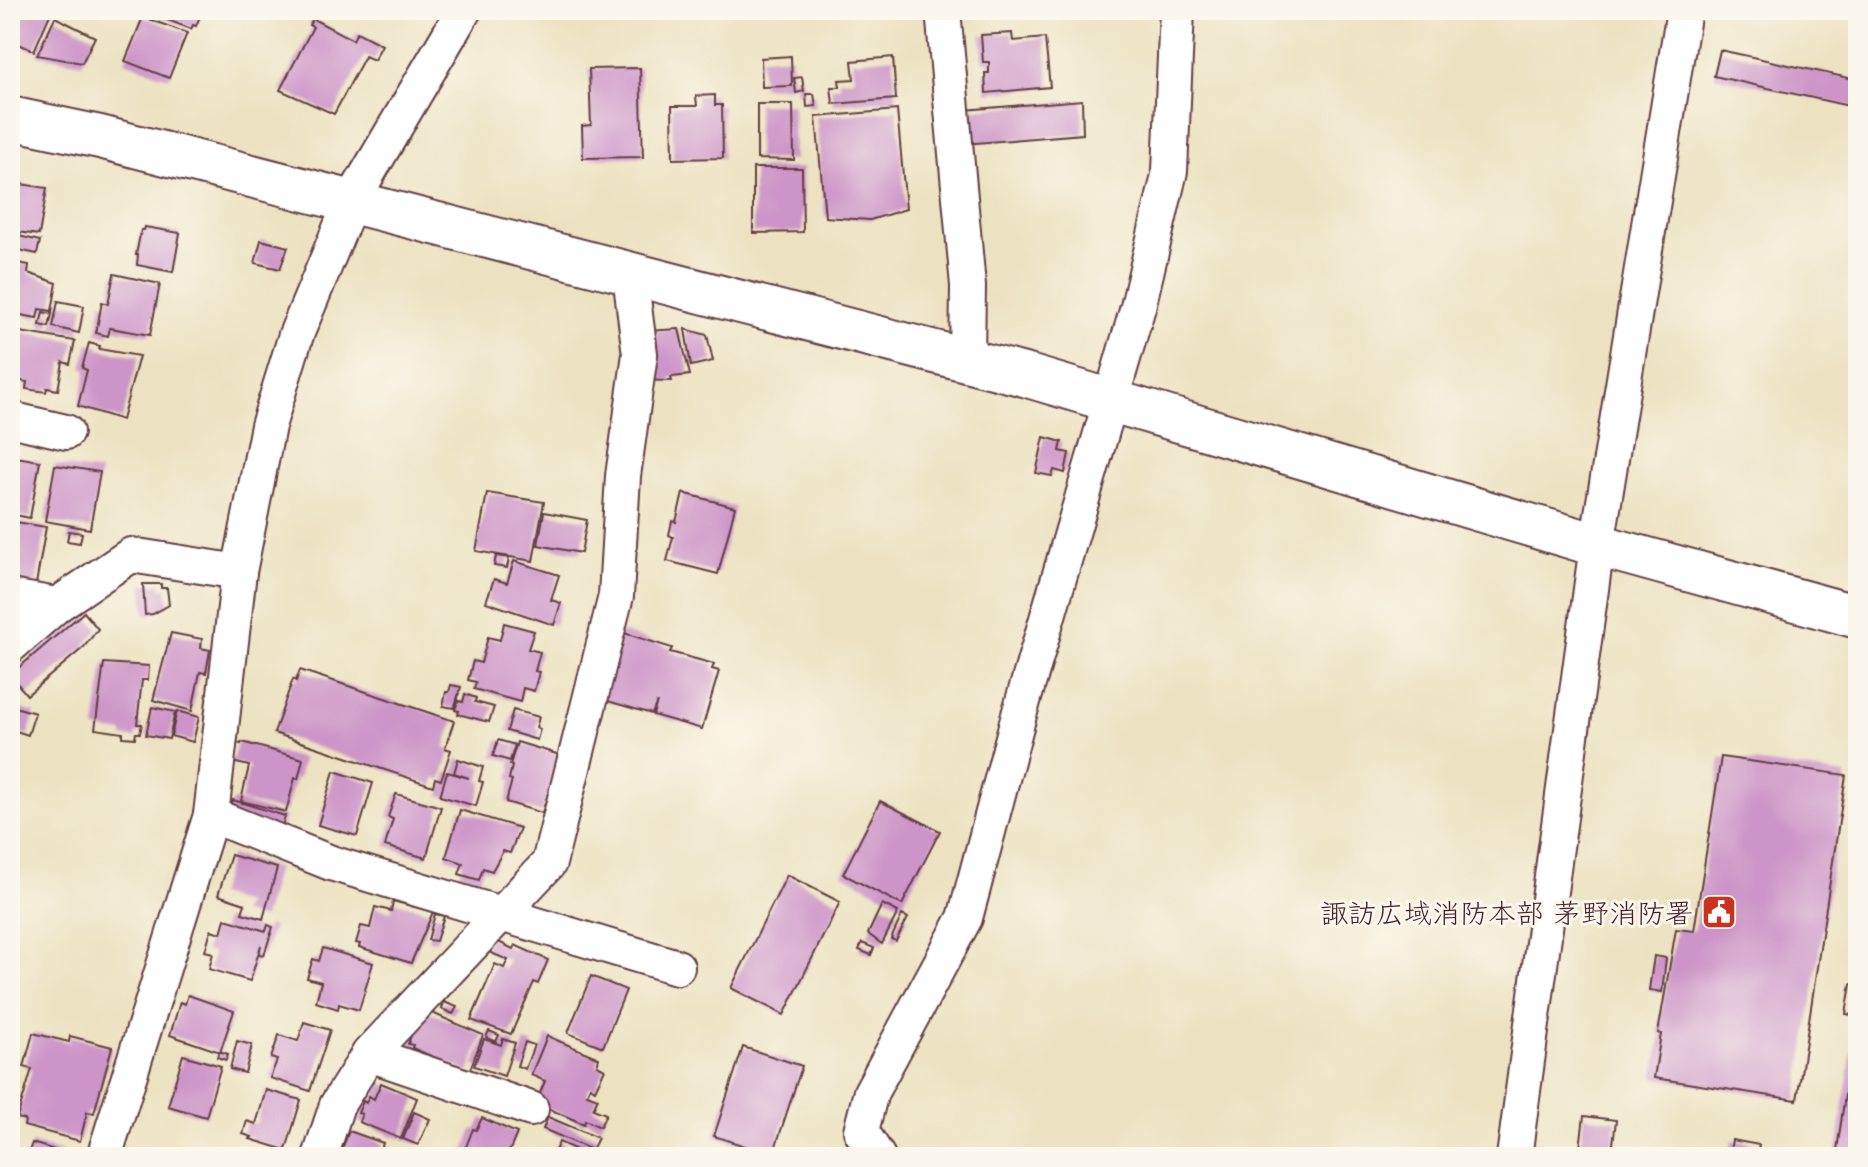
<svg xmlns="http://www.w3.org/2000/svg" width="1868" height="1167" viewBox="0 0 1868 1167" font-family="Mali,'Klee One',sans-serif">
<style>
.building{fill:#cc94c8}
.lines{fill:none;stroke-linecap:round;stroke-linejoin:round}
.minor-casing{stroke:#623c42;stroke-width:38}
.tertiary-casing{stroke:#623c42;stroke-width:46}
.minor{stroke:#fff;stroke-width:34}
.tertiary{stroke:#fff;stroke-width:42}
.labels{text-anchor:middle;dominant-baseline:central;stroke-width:6;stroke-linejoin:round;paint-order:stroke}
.poi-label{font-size:28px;fill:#4a1f2b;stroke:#fbf7ec;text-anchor:end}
</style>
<rect width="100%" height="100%" fill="#fbf7ec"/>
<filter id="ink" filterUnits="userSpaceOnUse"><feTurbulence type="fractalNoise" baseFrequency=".0125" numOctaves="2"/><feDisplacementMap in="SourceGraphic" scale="16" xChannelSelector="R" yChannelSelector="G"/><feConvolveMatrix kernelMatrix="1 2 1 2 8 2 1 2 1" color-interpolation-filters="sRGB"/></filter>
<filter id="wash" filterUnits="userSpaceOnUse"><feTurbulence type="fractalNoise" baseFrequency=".006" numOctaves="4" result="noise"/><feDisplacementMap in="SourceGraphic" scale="32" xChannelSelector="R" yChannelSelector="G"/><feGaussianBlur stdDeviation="1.8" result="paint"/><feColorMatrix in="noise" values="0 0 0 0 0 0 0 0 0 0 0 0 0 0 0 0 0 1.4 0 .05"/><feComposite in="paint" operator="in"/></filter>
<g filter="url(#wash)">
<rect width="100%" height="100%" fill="#ece2c1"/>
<g id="blocks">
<g class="building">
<path d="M10 10H52L34 51 10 40Z"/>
<path d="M153 10H200L199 13 201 14 196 26 193 25 191 29 152 14Z"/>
<path d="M55 17 95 37 82 63 37 55Z"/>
<path d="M143 17 187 33 169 78 125 61Z"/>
<path d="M313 19 353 40 357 32 382 45 374 60 365 56 334 114 280 90 313 27 309 25Z"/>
<path d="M1012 33 1013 41 1045 38 1050 87 986 93 985 73H989V62H983L981 35Z"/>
<path d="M1720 50 1858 80V108L1714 76Z"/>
<path d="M791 56 792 86 762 87 761 58Z"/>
<path d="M893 57 896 99 833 104 831 87H840L839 80 854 79 852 61Z"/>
<path d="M640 68 643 157 583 158 582 126 591 125 589 69Z"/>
<path d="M802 77 804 91 796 93 794 78Z"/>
<path d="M806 94H814L816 106 807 107Z"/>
<path d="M715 95V105H722L723 158 673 159 672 106H697L696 96Z"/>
<path d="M1082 100 1083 134 951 145 952 111Z"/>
<path d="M757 104H793L794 160 757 159Z"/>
<path d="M897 110 906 209 870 220 825 217 816 117Z"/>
<path d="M753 168H802L803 232 753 233Z"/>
<path d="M14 183 47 188 39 235 11 231 16 207 10 206Z"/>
<path d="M145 227 180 233 173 272 137 265 138 255H136L141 230H144Z"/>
<path d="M10 234 40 241 37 254 10 248Z"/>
<path d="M261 240 288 247 280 269 255 263Z"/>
<path d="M13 262 29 265 28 273 57 283 52 311 39 309 37 318 10 313V271Z"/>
<path d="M114 274 160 284 150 335 110 328 108 336 96 333 102 302 108 304Z"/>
<path d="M58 301 84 306 79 333 53 327Z"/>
<path d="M43 312 52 314 49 327 40 325Z"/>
<path d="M679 329 690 375 671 377 672 381 633 380 630 332Z"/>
<path d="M685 329 707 335 713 361 691 366Z"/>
<path d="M20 332 75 341 70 364 63 362 58 390 47 388 46 392 26 389 27 382 11 379Z"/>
<path d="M89 343 100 346 99 349 139 356 122 420 78 406 87 370 82 368Z"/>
<path d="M1044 437 1062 442 1060 451 1069 453 1065 473 1054 470 1052 476 1036 473Z"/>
<path d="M10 456 40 461 30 518 10 514Z"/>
<path d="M55 465 100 472 90 529 45 521Z"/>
<path d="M487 493 544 502 533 561 476 551Z"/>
<path d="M683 493 735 507 718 574 667 561 673 537 669 535 672 521 676 522Z"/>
<path d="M544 512 587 520 581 553 538 545Z"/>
<path d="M10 521 46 527 36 584 10 580Z"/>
<path d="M69 531 82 533 80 543 67 541Z"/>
<path d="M496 556 509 558 507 568 494 566Z"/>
<path d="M514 561 559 575 551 600 561 603 554 625 486 602 494 579 507 583Z"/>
<path d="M143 584H161V588H167L169 605 153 614 145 615Z"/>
<path d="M84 612 98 629 84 647 27 695 10 675Z"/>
<path d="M504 623 534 631 528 649 540 652 535 671 539 672 534 691 523 688 520 702 474 689 476 682 468 680 473 661 481 663 488 637 500 640Z"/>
<path d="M621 632 672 648 670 652 714 664 712 669 719 671 702 729 653 715 657 702 652 714 601 699Z"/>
<path d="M171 633 202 639 201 648 210 650 206 673 200 672 192 711 153 700Z"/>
<path d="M104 663 149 666 148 680H142L137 724H142L140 733H136L135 738 123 737V733L95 729Z"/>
<path d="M300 670 454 721 445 748 451 750 441 780 435 778 433 786 274 733 293 679 296 681Z"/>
<path d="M451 685 461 687 454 708 443 706 446 692H449Z"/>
<path d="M465 694 476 698 475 702 494 707 489 722 458 714 459 711 455 710 458 701 463 702Z"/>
<path d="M15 707 35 713 28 735 10 729Z"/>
<path d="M152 707 175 712 169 739 146 735Z"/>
<path d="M513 710 539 717 536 728 540 729 537 740 507 731Z"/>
<path d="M177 711 199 717 193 742 171 736Z"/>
<path d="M498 740 515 745 510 761 493 756Z"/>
<path d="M242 742 303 759 298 779 295 778 286 812 241 801 249 766 232 762 237 743 241 744Z"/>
<path d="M517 742 560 755 542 813 506 802 512 780 509 779 512 766 510 765Z"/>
<path d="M1721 757 1846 775 1797 1100 1654 1078 1661 1034 1658 1033 1676 929 1694 931Z"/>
<path d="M458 759 483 767 479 781 483 782 476 806 440 796 447 772 469 778 454 773Z"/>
<path d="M334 771 373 783 357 836 318 825Z"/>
<path d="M396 794 441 807 426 858 385 846 393 819 388 817Z"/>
<path d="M233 800 285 816 281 830 228 814Z"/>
<path d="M880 801 940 831 902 905 843 874Z"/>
<path d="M460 810 520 828 510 853 503 851 492 871 483 868 479 880 459 874 463 863 446 857Z"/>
<path d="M231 855 277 868 263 919 242 913 245 904 218 895Z"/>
<path d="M787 875 840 902 784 1015 731 988Z"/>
<path d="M393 901 433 912 411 963 359 947 360 944 356 943 361 926 370 928 375 907 391 911Z"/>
<path d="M882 904 898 912 882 944 868 934Z"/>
<path d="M435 914 444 916 436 941 428 940Z"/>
<path d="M902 915 908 918 896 941 891 939Z"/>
<path d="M225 919 266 931 268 925 273 927 264 955 259 954 261 945 250 981 209 969 213 953 205 951 211 930 221 933Z"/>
<path d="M490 938 513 949 515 945 548 960 538 984 534 982 511 1034 471 1020 495 964 504 968 508 960 484 950Z"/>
<path d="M862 943 874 948 871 955 859 950Z"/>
<path d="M323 948 373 963 359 1010 339 1004 338 1009 316 1002 321 982 307 978 313 959 319 961Z"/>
<path d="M1654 956 1666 958 1662 992 1649 990Z"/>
<path d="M591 976 626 990 603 1047 568 1033Z"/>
<path d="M1851 984 1858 985 1857 1016 1846 1014Z"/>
<path d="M188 995 234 1011 220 1052 170 1035 180 1002 185 1004Z"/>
<path d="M444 1002 457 1007 453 1014 442 1009Z"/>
<path d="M425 1010 483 1035 469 1072 412 1048 413 1045 408 1044 415 1024Z"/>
<path d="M304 1022 330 1030 310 1091 270 1078 277 1060 271 1058 279 1035 298 1041Z"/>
<path d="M489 1031 499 1035 496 1042 486 1037Z"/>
<path d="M33 1033 69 1042 70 1036 112 1047 94 1113 87 1112 80 1141 24 1126 25 1120 17 1118 32 1069 24 1067Z"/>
<path d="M547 1036 599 1058 597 1065 605 1069 595 1090 590 1087 587 1094 598 1098 593 1109 606 1114 600 1127 585 1120 584 1124 542 1106 538 1098 545 1081 531 1075Z"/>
<path d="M484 1039 501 1045 503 1039 515 1043 504 1076 474 1066Z"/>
<path d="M1853 1040 1858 1041V1157H1836Z"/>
<path d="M237 1041 252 1045 245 1073 230 1069Z"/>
<path d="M525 1042 534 1045 525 1069 517 1066Z"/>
<path d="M743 1047 802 1066 773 1155 714 1136Z"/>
<path d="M219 1051 228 1054 226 1060 217 1057Z"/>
<path d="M183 1055 221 1066 206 1117 168 1106Z"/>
<path d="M381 1083 417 1098 401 1139 359 1122 362 1114 358 1113 363 1101 366 1103 369 1096 374 1099Z"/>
<path d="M266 1090 301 1100 286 1150 250 1139 252 1137 243 1134 247 1121 256 1124Z"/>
<path d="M10 1098 18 1100 14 1120 10 1119Z"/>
<path d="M414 1112 430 1119 418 1145 403 1139Z"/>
<path d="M1584 1116 1616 1120 1612 1152 1580 1148Z"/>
<path d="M548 1117 598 1138 592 1150 543 1129Z"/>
<path d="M482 1118 517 1133 507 1157H462L473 1129 476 1130Z"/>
<path d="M349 1131 383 1143 379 1157H339Z"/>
<path d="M1732 1140 1759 1145 1757 1157H1729Z"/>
<path d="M559 1142 592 1157H552Z"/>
<path d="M32 1143 74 1156V1157H27Z"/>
<path d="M226 1149 242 1157H222Z"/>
</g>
</g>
</g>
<g filter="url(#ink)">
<use href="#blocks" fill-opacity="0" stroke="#623c42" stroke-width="2"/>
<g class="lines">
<g class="minor-casing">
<g id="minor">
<path d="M943 10 968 286 967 360"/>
<path d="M10 419 66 432"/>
<path d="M10 597 57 605"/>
<path d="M10 646 57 605 131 555 239 572"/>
<path d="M211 815 331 863 677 967"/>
<path d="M369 1054 531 1109"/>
<path d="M104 1157 211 815 239 572 268 426 296 335 351 202 464 10"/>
<path d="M320 1157 337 1105 369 1054 549 863 616 596 623 476 640 354 630 275"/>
<path d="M878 1157 861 1131 871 1092 965 918 1019 715 1138 307 1170 171 1177 10"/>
<path d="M1514 1157 1597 545 1684 10"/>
</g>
</g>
<g class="tertiary-casing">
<path id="tertiary" d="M10 118 100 137 1028 376 1597 545 1858 617"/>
</g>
<use href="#minor" class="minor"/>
<use href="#tertiary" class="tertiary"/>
</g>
</g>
<defs>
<g id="civic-square" transform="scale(1.8)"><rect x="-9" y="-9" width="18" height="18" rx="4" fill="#c8321e" stroke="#fbf7ec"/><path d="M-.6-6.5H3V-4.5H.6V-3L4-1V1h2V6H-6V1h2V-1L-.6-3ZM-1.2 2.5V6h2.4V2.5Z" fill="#fff"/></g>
</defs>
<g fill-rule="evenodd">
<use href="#civic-square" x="1719" y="912"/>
</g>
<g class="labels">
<g class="poi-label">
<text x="1693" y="912">諏訪広域消防本部 茅野消防署</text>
</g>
</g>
<rect width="1868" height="1167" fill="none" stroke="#fbf7ec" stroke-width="40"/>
</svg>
